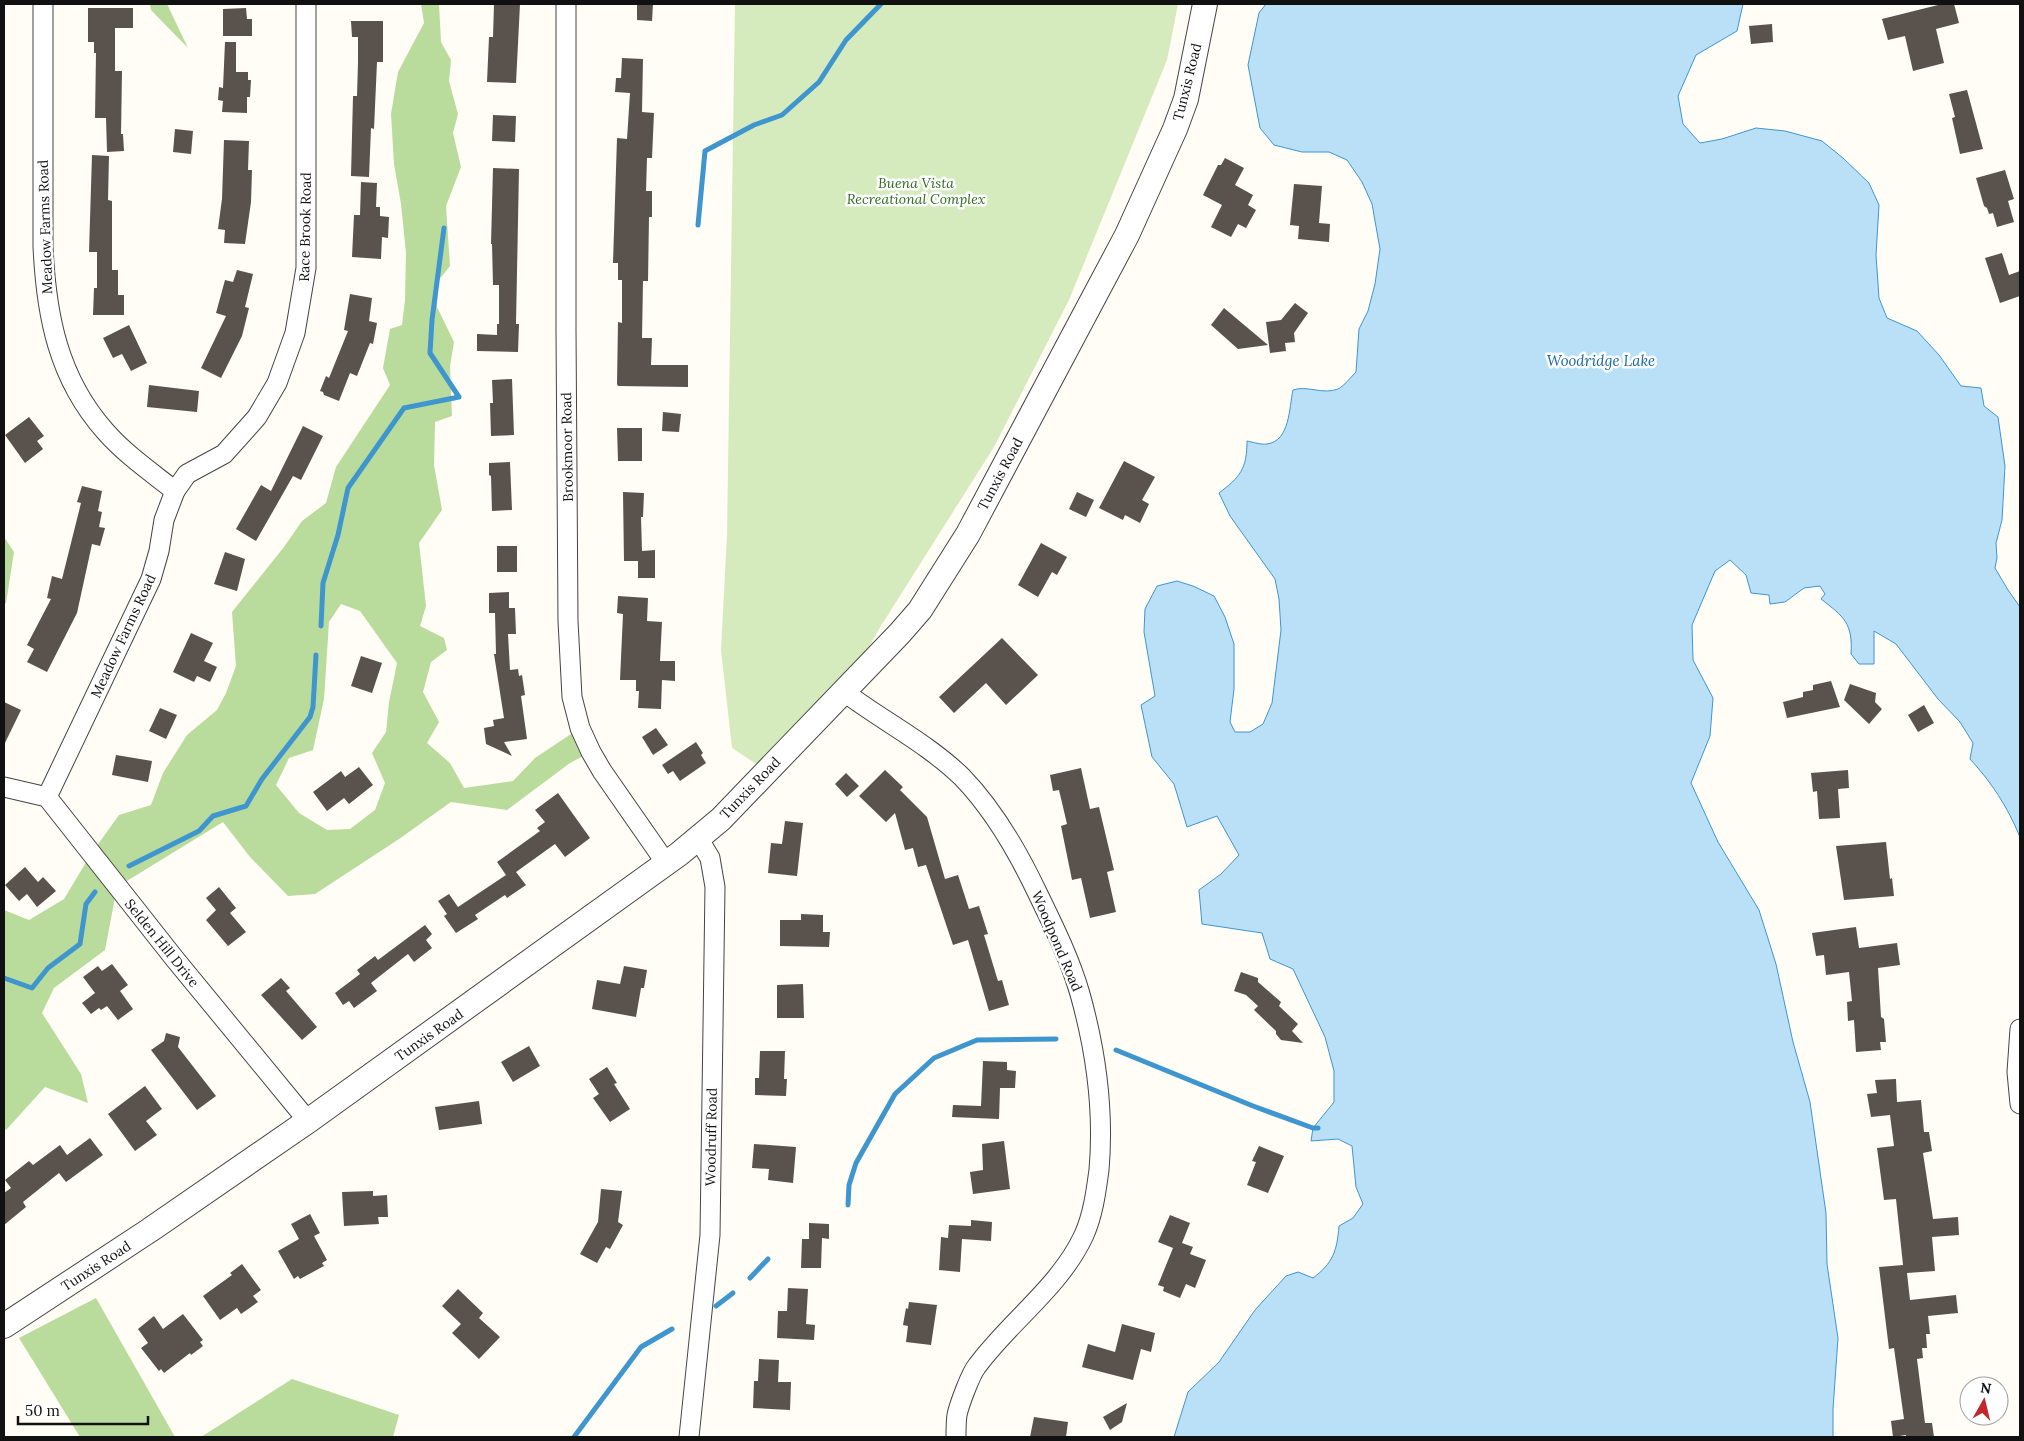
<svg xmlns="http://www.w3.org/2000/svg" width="2024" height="1441" viewBox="0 0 2024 1441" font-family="Lora,serif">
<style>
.green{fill:#d5ebbd}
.forest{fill:#b9dc9c;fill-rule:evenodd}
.water{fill:#b9e0f7;stroke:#3f96cf}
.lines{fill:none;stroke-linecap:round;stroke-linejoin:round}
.stream{stroke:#3f96cf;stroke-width:5}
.building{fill:#5a524d}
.minor-casing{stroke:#444;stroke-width:21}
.tertiary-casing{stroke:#444;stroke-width:26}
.minor{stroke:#fff;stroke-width:19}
.tertiary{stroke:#fff;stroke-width:24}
.labels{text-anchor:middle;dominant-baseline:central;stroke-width:5;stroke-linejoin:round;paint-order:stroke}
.street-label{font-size:14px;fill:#111;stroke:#fff}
.park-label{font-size:14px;font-style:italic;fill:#2f6b1f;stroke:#fff}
.water-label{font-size:15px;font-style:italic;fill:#1768a6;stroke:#fff}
</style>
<rect width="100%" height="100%" fill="#fffdf5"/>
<path class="green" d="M735 4H1178L1167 60 1069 300 994 447 879 629 856 670 831 689 776 743 761 767 732 748 721 650 727 535Z"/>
<g class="forest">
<path d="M150 4H167L188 48 151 10Z"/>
<path d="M421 4H439L441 42 451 60 449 81 458 114 453 133 461 167 446 206 450 266 438 281 437 307 454 342 450 366 452 416 435 422 434 465 442 510 419 543 426 606 420 626 444 638 447 650 431 662 423 692 439 722 427 743 450 763 464 788 513 781 535 758 580 728 591 752 570 763 507 810 451 802 399 839 315 894 288 896 250 857 223 822 117 887 105 950 54 988 42 1013 81 1074 88 1103 45 1087 6 1130 4 1128V910L29 920 64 899 91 854 119 815 151 805 163 773 187 735 217 710 226 693 236 666 232 612 284 547 302 521 326 503 336 467 390 385 383 368 390 329 402 325 405 300 406 253 401 204 394 164 391 114 398 72 424 23ZM341 604 360 611 397 663 389 702 386 732 372 753 385 783 375 810 350 829 327 830 299 813 276 785 289 758 313 750 324 699 329 622Z"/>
<path d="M4 537 14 552 6 603 4 604Z"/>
<path d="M96 1298 175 1437H80L19 1338Z"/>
<path d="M292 1379 399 1415 393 1437H201Z"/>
</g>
<path class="water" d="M1266 4H1743L1737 31 1696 55 1678 96 1683 124 1700 143 1722 139 1756 128 1785 131 1822 141 1843 158 1869 183 1879 205 1876 255 1879 298 1887 318 1917 331 1939 355 1961 386 1981 388 1984 406 1998 417 2005 466 2002 520 1996 543 1997 558 1995 568 2008 590 2020 607V837C2007 806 1992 783 1970 759L1973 743 1960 722 1938 699 1896 644 1874 631V664H1859L1851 654C1853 623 1844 617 1821 599L1825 594 1820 586 1804 588 1785 602 1770 604 1769 595 1751 593 1746 575 1730 560 1715 571 1692 625 1693 660 1713 698 1710 736 1691 783 1718 842 1759 910 1776 964 1793 1042 1810 1102 1826 1213 1827 1264 1838 1338 1833 1409V1437H1174L1188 1392 1219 1362 1255 1310 1286 1276 1298 1272 1313 1278C1333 1263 1337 1251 1339 1226L1353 1218 1363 1204 1356 1187 1352 1146 1338 1139 1311 1141 1313 1128 1334 1102V1071L1325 1037 1293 969 1270 959 1262 933 1202 924 1199 890 1221 874 1239 855 1217 816 1187 827 1174 784 1152 757 1141 705 1155 696 1144 632 1145 609 1157 586 1177 581 1193 586 1214 596 1225 617 1234 644V689L1230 722 1235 732H1250L1263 724 1272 703 1281 630 1279 599 1275 579 1230 516 1219 493C1240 477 1247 469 1247 441 1253 442 1261 445 1267 444 1290 441 1289 408 1293 390 1307 385 1323 395 1338 389 1344 386 1351 377 1356 372L1359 329 1368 311 1375 284 1380 249 1372 204 1362 182 1347 160 1329 152H1302L1274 145 1260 128 1248 65 1259 13Z"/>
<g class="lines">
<g class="stream">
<path d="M698 225 705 151 754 125 782 115 819 82 846 40 881 4"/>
<path d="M321 626 323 583 338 535 348 488 404 408 459 397 430 353 432 320 444 228"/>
<path d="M129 866 199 831 213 816 246 806 262 779 310 717 313 707 316 655"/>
<path d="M4 978 32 988 48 968 80 944 86 904 95 892"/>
<path d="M1116 1050 1253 1106 1313 1128H1318"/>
<path d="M848 1205 849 1185 856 1163 895 1094 934 1058 977 1040 1056 1039"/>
<path d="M750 1278 768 1259"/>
<path d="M716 1306 733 1293"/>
<path d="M574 1437 641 1347 672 1329"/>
</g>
</g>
<g class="building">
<path d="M494 4H520L516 83 487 82 489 37H493Z"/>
<path d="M637 4H653L652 21 637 20Z"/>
<path d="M1942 4H1954L1959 23 1936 29 1944 63 1913 71 1905 36 1888 40 1882 19Z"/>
<path d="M88 8H133V28H115V71H122L121 134H123L124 151 107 152 106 118H95L96 53H94V42H88Z"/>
<path d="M246 8 247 19H252V36H223V9Z"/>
<path d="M351 21H383V62H377L374 129 371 128 369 177 351 176 353 96H357L358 62V37H352Z"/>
<path d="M1772 24 1773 42 1751 44 1749 26Z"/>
<path d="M225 42H236V72H248V80H251L250 97H247V113L222 112 223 101 218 100 219 87 223 88Z"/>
<path d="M622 58 643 59 642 112 654 113 652 158H647L646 191H652V217H649L648 281H643L642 338H652L651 365H688V387L618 386 617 384 618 322 622 323V280H618V263H613L617 138 627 139 630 93 615 92 616 78H621Z"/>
<path d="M1967 90 1983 149 1960 154 1952 118 1955 117 1949 94Z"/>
<path d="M493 115 516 116 515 142 492 141Z"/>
<path d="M175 129 193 131 191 154 173 152Z"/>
<path d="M224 140 249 141 248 170H252L251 202 245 244 224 243 225 230 218 229 222 199Z"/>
<path d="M92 155 109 156 108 200 112 201V270H118V295H124V315H93L94 288H97V252H89Z"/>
<path d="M1225 158 1244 168 1235 185 1253 195 1248 205 1256 210 1246 228 1238 224 1231 237 1211 227 1222 205 1203 195 1218 165H1221Z"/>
<path d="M493 168 519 169 516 324H519L518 352 477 351V334L497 335V324H499V285H493L492 244H491Z"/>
<path d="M2005 170 2014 199 2008 201 2014 222 1997 227 1993 213 1989 214 1987 208 1984 206 1976 178Z"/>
<path d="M361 182 377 183 376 207H380V216L389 217 388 238 382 237 381 259 352 257 354 215H360Z"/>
<path d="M1294 184 1322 186 1319 223 1330 224 1329 242 1298 239 1299 226 1290 225Z"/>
<path d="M2002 253 2009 275 2020 271V296L2000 303 1985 258Z"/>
<path d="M237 270 253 274 245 307 249 308 242 336 221 378 201 368 226 316 216 313 225 280 233 282Z"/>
<path d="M350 294 372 298 369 321 377 323 373 344 370 343 357 376 350 373 339 401 324 395 323 392 320 391 326 376 329 378 348 331 344 330Z"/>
<path d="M1295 303 1308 313 1294 333 1295 342 1285 343 1286 351 1270 353 1266 322 1281 320Z"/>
<path d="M1224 308 1268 345 1238 349 1211 325Z"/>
<path d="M129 325 147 363 131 371 122 354 113 358 103 338Z"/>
<path d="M512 379 514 435 491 436 490 403H493L492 380Z"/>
<path d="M149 385 199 391 197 412 147 407Z"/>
<path d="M663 412 681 414 679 432 662 431Z"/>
<path d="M29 417 44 436 37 441 43 449 25 463 5 435Z"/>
<path d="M303 426 323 436 301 480 293 476 256 541 236 529 261 485 271 491Z"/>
<path d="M617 428H642V461H618Z"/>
<path d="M1124 461 1155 477 1142 500 1149 504 1140 523 1125 515 1123 520 1099 508Z"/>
<path d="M510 462 512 510 492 511 491 476 489 475V463Z"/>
<path d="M82 486 102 491 98 511 102 512 99 527 105 528 100 546 92 544 77 613 47 672 27 662 34 649 27 645 51 599 47 598 52 576 62 579 81 503 77 502Z"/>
<path d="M623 492 644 493 643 517H641L642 551 655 550V578H638V561H624Z"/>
<path d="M1077 492 1094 500 1086 517 1069 509Z"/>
<path d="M1041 543 1067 557 1057 575 1052 572 1038 597 1018 585Z"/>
<rect x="497" y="546" width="20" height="26"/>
<path d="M225 552 245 559 237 591 214 584Z"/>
<path d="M509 592V608H515L516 634H508L510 670 518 669 519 676 522 675 525 695 521 696 527 739 504 742 512 756 486 744 484 728 494 726 493 720 504 718 494 654H496L495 613H489V593Z"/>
<path d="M618 596 648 598 647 621 662 622 660 661H675V681L662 680 661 709 638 708 639 691H636V680H620L623 614 617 613Z"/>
<path d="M191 633 213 643 204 661 217 667 210 682 197 676 194 682 173 672Z"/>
<path d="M1002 638 1038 675 1006 705 986 683 954 713 939 697Z"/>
<path d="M361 656 382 663 372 693 351 686Z"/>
<path d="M1831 681 1840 707 1787 718 1783 702 1803 697V692L1813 690V685Z"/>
<path d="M1850 684 1876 693 1875 702 1882 709 1869 724 1844 700Z"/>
<path d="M4 702 21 710 4 745Z"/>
<path d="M1924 705 1934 723 1918 732 1908 715Z"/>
<path d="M160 708 177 715 166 739 149 731Z"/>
<path d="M656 728 668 745 653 755 642 737Z"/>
<path d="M696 742 703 753 701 755 706 763 680 781 673 771 668 774 662 765Z"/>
<path d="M116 755 152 761 148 782 112 775Z"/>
<path d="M359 767 373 785 349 804 344 798 327 811 313 792 341 771 345 777Z"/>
<path d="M1081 768 1090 809 1099 807 1114 870 1107 872 1116 912 1090 918 1081 878 1072 880 1061 826 1067 824 1059 790 1053 791 1050 775Z"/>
<path d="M885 770 903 787 900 790 927 817 945 879 958 875 969 909 979 906 988 934 984 935 998 981 1002 980 1009 1005 989 1011 968 940 953 945 926 865 918 867 913 848 905 850 895 813 886 822 859 796Z"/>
<path d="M1848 770 1849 788 1838 789 1840 818 1819 819 1817 791 1813 792 1811 773Z"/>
<path d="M846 773 859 786 847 797 835 784Z"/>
<path d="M558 793 590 838 565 857 555 844 516 872 526 885 507 898 505 895 475 915 478 919 456 933 444 916 447 914 438 901 449 894 458 907 506 875 497 862 540 831 537 828 545 822 535 810Z"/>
<path d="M785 821 803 823 797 876 768 873 771 843 782 844Z"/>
<path d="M1886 842 1890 879 1892 878 1894 896 1844 900 1836 846Z"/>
<path d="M25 867 38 882 43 877 56 891 37 907 27 894 19 901 5 885Z"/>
<path d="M219 887 236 908 230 913 246 932 228 946 206 920 216 910 206 898Z"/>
<path d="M801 914 823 915V932H830L829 947 780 946V920H801Z"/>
<path d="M425 925 432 934 426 940 432 948 414 962 408 954 371 983 377 991 354 1008 349 1001 343 1005 335 993 360 974 357 970 375 956 378 960Z"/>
<path d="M1856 927 1859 948 1897 943 1900 965 1878 968 1881 1017 1884 1019 1886 1042H1880L1881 1050 1856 1052 1854 1020 1848 1021 1847 1002 1852 1001 1849 972 1826 975 1824 955 1816 956 1812 933Z"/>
<path d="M112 964 128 985 120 991 133 1009 118 1020 107 1006 101 1010 99 1008 91 1014 82 1003 95 993 83 977 98 966 102 971Z"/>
<path d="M624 966 647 970 644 988H641L636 1017 592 1009 597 980 620 984Z"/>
<path d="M1241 972 1258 978V982L1281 1002 1279 1006 1298 1024 1292 1031 1303 1043 1281 1040 1276 1034V1031L1254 1010 1258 1006 1246 995 1234 991Z"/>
<path d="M281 978 290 988 286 991 317 1027 302 1040 261 995Z"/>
<path d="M803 984 804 1018H777V985Z"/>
<path d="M166 1033 180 1037 178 1047 216 1096 197 1110 151 1050 164 1041Z"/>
<path d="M529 1046 540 1066 513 1082 501 1062Z"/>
<path d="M760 1051H785L784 1079H787L786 1096 755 1095V1078H759Z"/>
<path d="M983 1061 1007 1062V1070L1016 1071 1015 1088H1000L999 1119 952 1117 953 1105 981 1106Z"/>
<path d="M607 1067 617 1083 614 1084 630 1109 610 1122 593 1098 599 1094 589 1079Z"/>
<path d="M1896 1079 1897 1102 1921 1100 1924 1132H1929L1932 1151 1923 1153 1933 1219 1958 1217 1959 1235 1932 1237 1935 1271 1907 1273 1910 1300 1956 1295 1958 1313 1928 1316 1930 1334H1926L1927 1348H1922L1923 1358 1917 1359 1925 1423H1932L1934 1437H1906V1435L1893 1437 1891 1421 1904 1419 1894 1348 1889 1349 1879 1267 1903 1265 1896 1199 1884 1200 1877 1148 1894 1146 1890 1115 1871 1117 1867 1094 1877 1093 1875 1080Z"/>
<path d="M145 1086 162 1109 146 1121 157 1135 135 1151 108 1114Z"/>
<path d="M479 1101 482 1124 439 1130 435 1107Z"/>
<path d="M90 1138 103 1155 66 1182 59 1173 23 1202 26 1207 4 1225V1193L11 1188 5 1180 29 1161 33 1165 60 1145 67 1155Z"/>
<path d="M1004 1141 1010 1189 973 1194 970 1172 983 1170 982 1144Z"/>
<path d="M754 1144 796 1147 793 1183 768 1180 769 1169 752 1168Z"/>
<path d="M1259 1146 1284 1156 1268 1193 1247 1185 1256 1162 1252 1161Z"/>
<path d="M601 1189 622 1191 618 1222 623 1225 610 1249 606 1247 597 1263 580 1254 598 1222Z"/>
<path d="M373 1191V1196L387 1195 388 1217H378L379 1224 344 1226 342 1192Z"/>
<path d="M310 1214 320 1233 314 1236 327 1260 322 1263 324 1266 300 1279 298 1276 294 1279 278 1251 299 1239 291 1224Z"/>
<path d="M1170 1215 1190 1223 1182 1243 1193 1247 1190 1254 1206 1260 1195 1288 1186 1284 1180 1298 1163 1291 1164 1287 1158 1285 1173 1248 1158 1242Z"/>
<path d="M971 1220 992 1222 991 1241 962 1239 960 1272 939 1270 941 1237 948 1238 949 1225 971 1226Z"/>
<path d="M809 1223 829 1224V1239L822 1238 821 1268H801L802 1239H809Z"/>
<path d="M242 1264 261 1290 253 1296 258 1302 241 1314 237 1308 220 1320 203 1296 232 1275 230 1273Z"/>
<path d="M788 1288 808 1289 806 1324 815 1325 814 1340 777 1338 778 1311H787Z"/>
<path d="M458 1289 483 1313 479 1318 500 1337 479 1359 452 1333 461 1324 442 1306Z"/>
<path d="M909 1302 937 1305 931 1345 906 1342 908 1326 903 1325 906 1308 908 1309Z"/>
<path d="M183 1314 203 1340 200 1342 203 1346 191 1355 190 1353 164 1373 161 1369 159 1371 141 1348 148 1343 138 1329 154 1316 163 1329Z"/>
<path d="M1122 1324 1155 1333 1151 1352 1141 1349 1133 1380 1082 1367 1088 1344 1115 1352Z"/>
<path d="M759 1359 779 1360 778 1382H791L790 1410 753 1408 754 1381H758Z"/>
<path d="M1127 1403 1122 1422 1110 1430 1103 1417Z"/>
<path d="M1034 1417 1068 1422 1066 1437H1030Z"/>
</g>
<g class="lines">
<g class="minor-casing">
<g id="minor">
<path d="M43 4V246C46 315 58 378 105 431 125 454 151 472 175 491L164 520 159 551 151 579 47 797"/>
<path d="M566 4V330L568 621 572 697 580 728 591 752 602 771 666 863"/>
<path d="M175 491 187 474 224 454 257 417 277 383 295 333 306 268V4"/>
<path d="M843 691C881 720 927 743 962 777 994 810 1017 850 1037 892 1053 925 1070 959 1080 994 1096 1051 1104 1112 1099 1170 1096 1192 1093 1215 1084 1235 1060 1287 1010 1321 977 1366 971 1373 959 1405 957 1415 956 1422 956 1430 956 1437"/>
<path d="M4 787 47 797 174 958 308 1121"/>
<path d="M2020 1029 2017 1072 2020 1104"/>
<path d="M689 1437 710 1235 715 887 710 858 698 838"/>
</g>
</g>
<g class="tertiary-casing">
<path id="tertiary" d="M4 1326 150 1230 308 1121 679 854 721 819 900 633 920 610 968 534 1127 235 1175 129 1186 99 1205 4"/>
</g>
<use href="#minor" class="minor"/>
<use href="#tertiary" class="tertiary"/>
</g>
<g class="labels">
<g class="street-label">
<text transform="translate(1187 82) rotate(-76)">Tunxis Road</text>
<text transform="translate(45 227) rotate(-92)">Meadow Farms Road</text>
<text transform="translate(305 227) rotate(-89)">Race Brook Road</text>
<text transform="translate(567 447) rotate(-91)">Brookmoor Road</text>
<text transform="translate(1000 474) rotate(-62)">Tunxis Road</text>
<text transform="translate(123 636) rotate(-65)">Meadow Farms Road</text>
<text transform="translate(750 788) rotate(-46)">Tunxis Road</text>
<text transform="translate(1057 941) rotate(67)">Woodpond Road</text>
<text transform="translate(162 943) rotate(51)">Selden Hill Drive</text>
<text transform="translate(429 1035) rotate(-35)">Tunxis Road</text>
<text transform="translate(711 1137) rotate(-89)">Woodruff Road</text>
<text transform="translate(96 1266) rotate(-33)">Tunxis Road</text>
</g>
<g class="park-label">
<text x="916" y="183">Buena Vista<tspan x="916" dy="16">Recreational Complex</tspan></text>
</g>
<g class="water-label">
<text x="1601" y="360">Woodridge Lake</text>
</g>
</g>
<rect width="2024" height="1441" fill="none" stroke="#111111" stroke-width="10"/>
<g transform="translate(1984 1401) rotate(8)"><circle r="24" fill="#ffffff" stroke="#a0a0a0"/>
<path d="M0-4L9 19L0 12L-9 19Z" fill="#c4262e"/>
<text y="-8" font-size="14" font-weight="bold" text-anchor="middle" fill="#111111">N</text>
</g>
<path d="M18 1416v8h130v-8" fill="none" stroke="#111111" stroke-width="2.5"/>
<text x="25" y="1416" font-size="15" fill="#111111" stroke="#ffffff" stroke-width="4" paint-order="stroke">50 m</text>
</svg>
